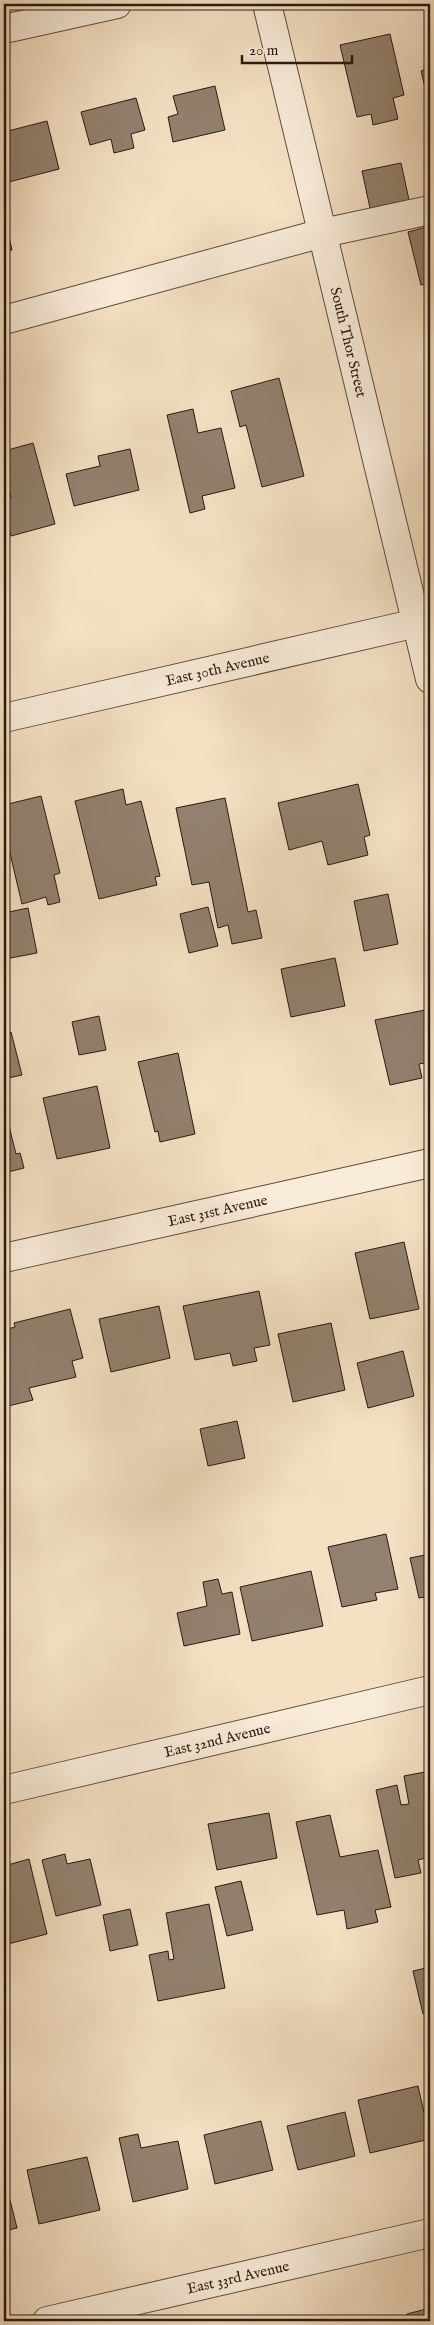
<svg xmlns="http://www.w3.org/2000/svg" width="434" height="2325" viewBox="0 0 434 2325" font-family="'IM FELL English',serif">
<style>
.building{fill:#92816e;stroke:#271a11}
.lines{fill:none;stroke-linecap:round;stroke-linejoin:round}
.minor-casing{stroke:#5a4c3e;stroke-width:30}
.minor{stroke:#f8ebd8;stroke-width:28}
.labels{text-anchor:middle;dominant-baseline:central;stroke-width:5;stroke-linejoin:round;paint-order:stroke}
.street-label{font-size:15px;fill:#271a11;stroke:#f8ebd8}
</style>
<rect width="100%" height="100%" fill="#f4e0c3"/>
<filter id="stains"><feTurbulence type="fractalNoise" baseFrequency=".004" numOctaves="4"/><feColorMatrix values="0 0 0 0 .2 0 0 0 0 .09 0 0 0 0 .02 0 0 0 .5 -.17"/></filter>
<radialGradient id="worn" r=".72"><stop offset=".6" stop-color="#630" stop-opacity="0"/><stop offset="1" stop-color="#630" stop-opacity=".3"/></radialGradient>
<g class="building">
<path d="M390 34 404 95 393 98 398 119 373 125 371 114 357 117 340 45Z"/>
<path d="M430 63V104H429L421 71 426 69 424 65Z"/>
<path d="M215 86 225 130 173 142 168 117 178 114 173 96Z"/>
<path d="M136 98 145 130 131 134 134 148 114 153 111 139 90 145 81 112Z"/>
<path d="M47 121 59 169 5 183 4 132Z"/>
<path d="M401 163 409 200 370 208 362 171Z"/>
<path d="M430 226V283L421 285 408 232Z"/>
<path d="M4 229H7L12 250 4 252Z"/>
<path d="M279 378 304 476 262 487 246 425 240 427 231 391Z"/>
<path d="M193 409 198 433 221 428 235 488 202 496 205 509 190 513 167 415Z"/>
<path d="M33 443 55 524 11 536 4 510V499L11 497 4 471V451Z"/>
<path d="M130 449 139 490 74 506 66 474 100 466 98 456Z"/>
<path d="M358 784 370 835 364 837 368 855 328 865 322 841 289 850 278 803Z"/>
<path d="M123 789 126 805 141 801 160 876 155 877 157 885 99 899 75 801Z"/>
<path d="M41 796 60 873 54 875 60 902 48 905 46 897 22 904 4 828V805Z"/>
<path d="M225 798 248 912 256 910 262 938 232 944 228 925 218 928 209 882 192 885 176 808Z"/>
<path d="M388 894 398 944 364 951 354 901Z"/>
<path d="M208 907 218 946 189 953 180 914Z"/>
<path d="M28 908 37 953 5 959 4 913Z"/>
<path d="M335 958 345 1006 291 1017 281 969Z"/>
<path d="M430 1009V1062L419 1064 422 1078 390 1085 375 1020Z"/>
<path d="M99 1016 106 1050 79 1055 72 1022Z"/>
<path d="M11 1032 22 1075 4 1079V1033Z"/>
<path d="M178 1053 195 1134 160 1142 158 1131 155 1132 138 1062Z"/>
<path d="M97 1086 110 1148 57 1159 43 1098Z"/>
<path d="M4 1106 16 1154 20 1153 24 1168 4 1173Z"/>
<path d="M404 1242 419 1309 370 1319 355 1253Z"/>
<path d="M259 1291 270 1345 254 1348 257 1361 233 1366 230 1353 195 1360 183 1306Z"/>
<path d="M159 1306 170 1358 111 1372 99 1319Z"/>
<path d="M70 1309 83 1358 72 1361 76 1377 29 1388 33 1400 4 1407V1330L15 1327 14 1323Z"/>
<path d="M331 1323 345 1390 293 1402 278 1334Z"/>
<path d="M403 1351 414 1396 368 1408 357 1363Z"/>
<path d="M237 1421 245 1458 208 1466 200 1429Z"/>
<path d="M386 1534 398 1589 375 1593 377 1600 342 1607 328 1547Z"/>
<path d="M430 1554V1596L419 1598 410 1558Z"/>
<path d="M311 1571 323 1626 252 1641 240 1587Z"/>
<path d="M218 1579 222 1594 232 1592 240 1634 184 1646 177 1613 207 1606 203 1582Z"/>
<path d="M430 1771V1857L418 1860 421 1873 395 1878 376 1790 397 1785 401 1805 409 1804 404 1776Z"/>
<path d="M269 1813 277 1858 217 1870 208 1824Z"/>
<path d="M330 1815 340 1857 378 1850 391 1907 375 1910 378 1922 347 1929 344 1910 317 1915 296 1822Z"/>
<path d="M65 1854 67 1864 90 1859 101 1905 56 1916 42 1860Z"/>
<path d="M29 1859 47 1934 4 1945V1866Z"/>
<path d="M241 1881 253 1930 227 1936 215 1887Z"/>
<path d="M209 1904 225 1988 158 2001 149 1955 168 1951 169 1960 174 1959 166 1913Z"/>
<path d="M130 1909 138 1945 110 1951 103 1915Z"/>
<path d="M430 1967V2012L423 2014 413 1971Z"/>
<path d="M418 2086 430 2139 370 2153 358 2100Z"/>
<path d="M345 2112 355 2156 298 2170 287 2126Z"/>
<path d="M261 2121 273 2170 215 2184 204 2135Z"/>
<path d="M138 2134 141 2148 178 2141 188 2189 133 2202 119 2138Z"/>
<path d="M87 2157 100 2210 39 2224 27 2170Z"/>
<path d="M4 2176 17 2228 4 2231Z"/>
<path d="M430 2308V2321H408L407 2314Z"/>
</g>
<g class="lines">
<g class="minor-casing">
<g id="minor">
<path id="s1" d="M267 4 430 679"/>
<path d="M4 29 117 4"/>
<path d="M4 320 323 233 430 210"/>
<path id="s2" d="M4 718 430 620"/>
<path id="s3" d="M4 1258 430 1163"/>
<path id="s4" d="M4 1790 430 1690"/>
<path id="s5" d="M47 2321 430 2233"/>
</g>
</g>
<use href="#minor" class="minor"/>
</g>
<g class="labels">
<g class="street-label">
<text stroke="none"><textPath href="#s1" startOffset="348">South Thor Street</textPath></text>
<text stroke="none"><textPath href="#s2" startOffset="219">East 30th Avenue</textPath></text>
<text stroke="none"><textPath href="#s3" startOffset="219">East 31st Avenue</textPath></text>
<text stroke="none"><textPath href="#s4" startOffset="219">East 32nd Avenue</textPath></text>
<text stroke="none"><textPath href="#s5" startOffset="196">East 33rd Avenue</textPath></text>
</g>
</g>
<rect width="434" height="2325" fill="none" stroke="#f4e0c3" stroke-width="20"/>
<rect x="5" y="5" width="424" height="2315" fill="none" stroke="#271a11" stroke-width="2.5"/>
<rect x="10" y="10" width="414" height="2305" fill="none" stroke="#271a11"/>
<path d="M242 55v8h110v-8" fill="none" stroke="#271a11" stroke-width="2.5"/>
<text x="249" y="55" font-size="15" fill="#271a11" stroke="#f8ebd8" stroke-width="4" paint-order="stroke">20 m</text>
<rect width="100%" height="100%" filter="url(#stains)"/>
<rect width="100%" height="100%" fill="url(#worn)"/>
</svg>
